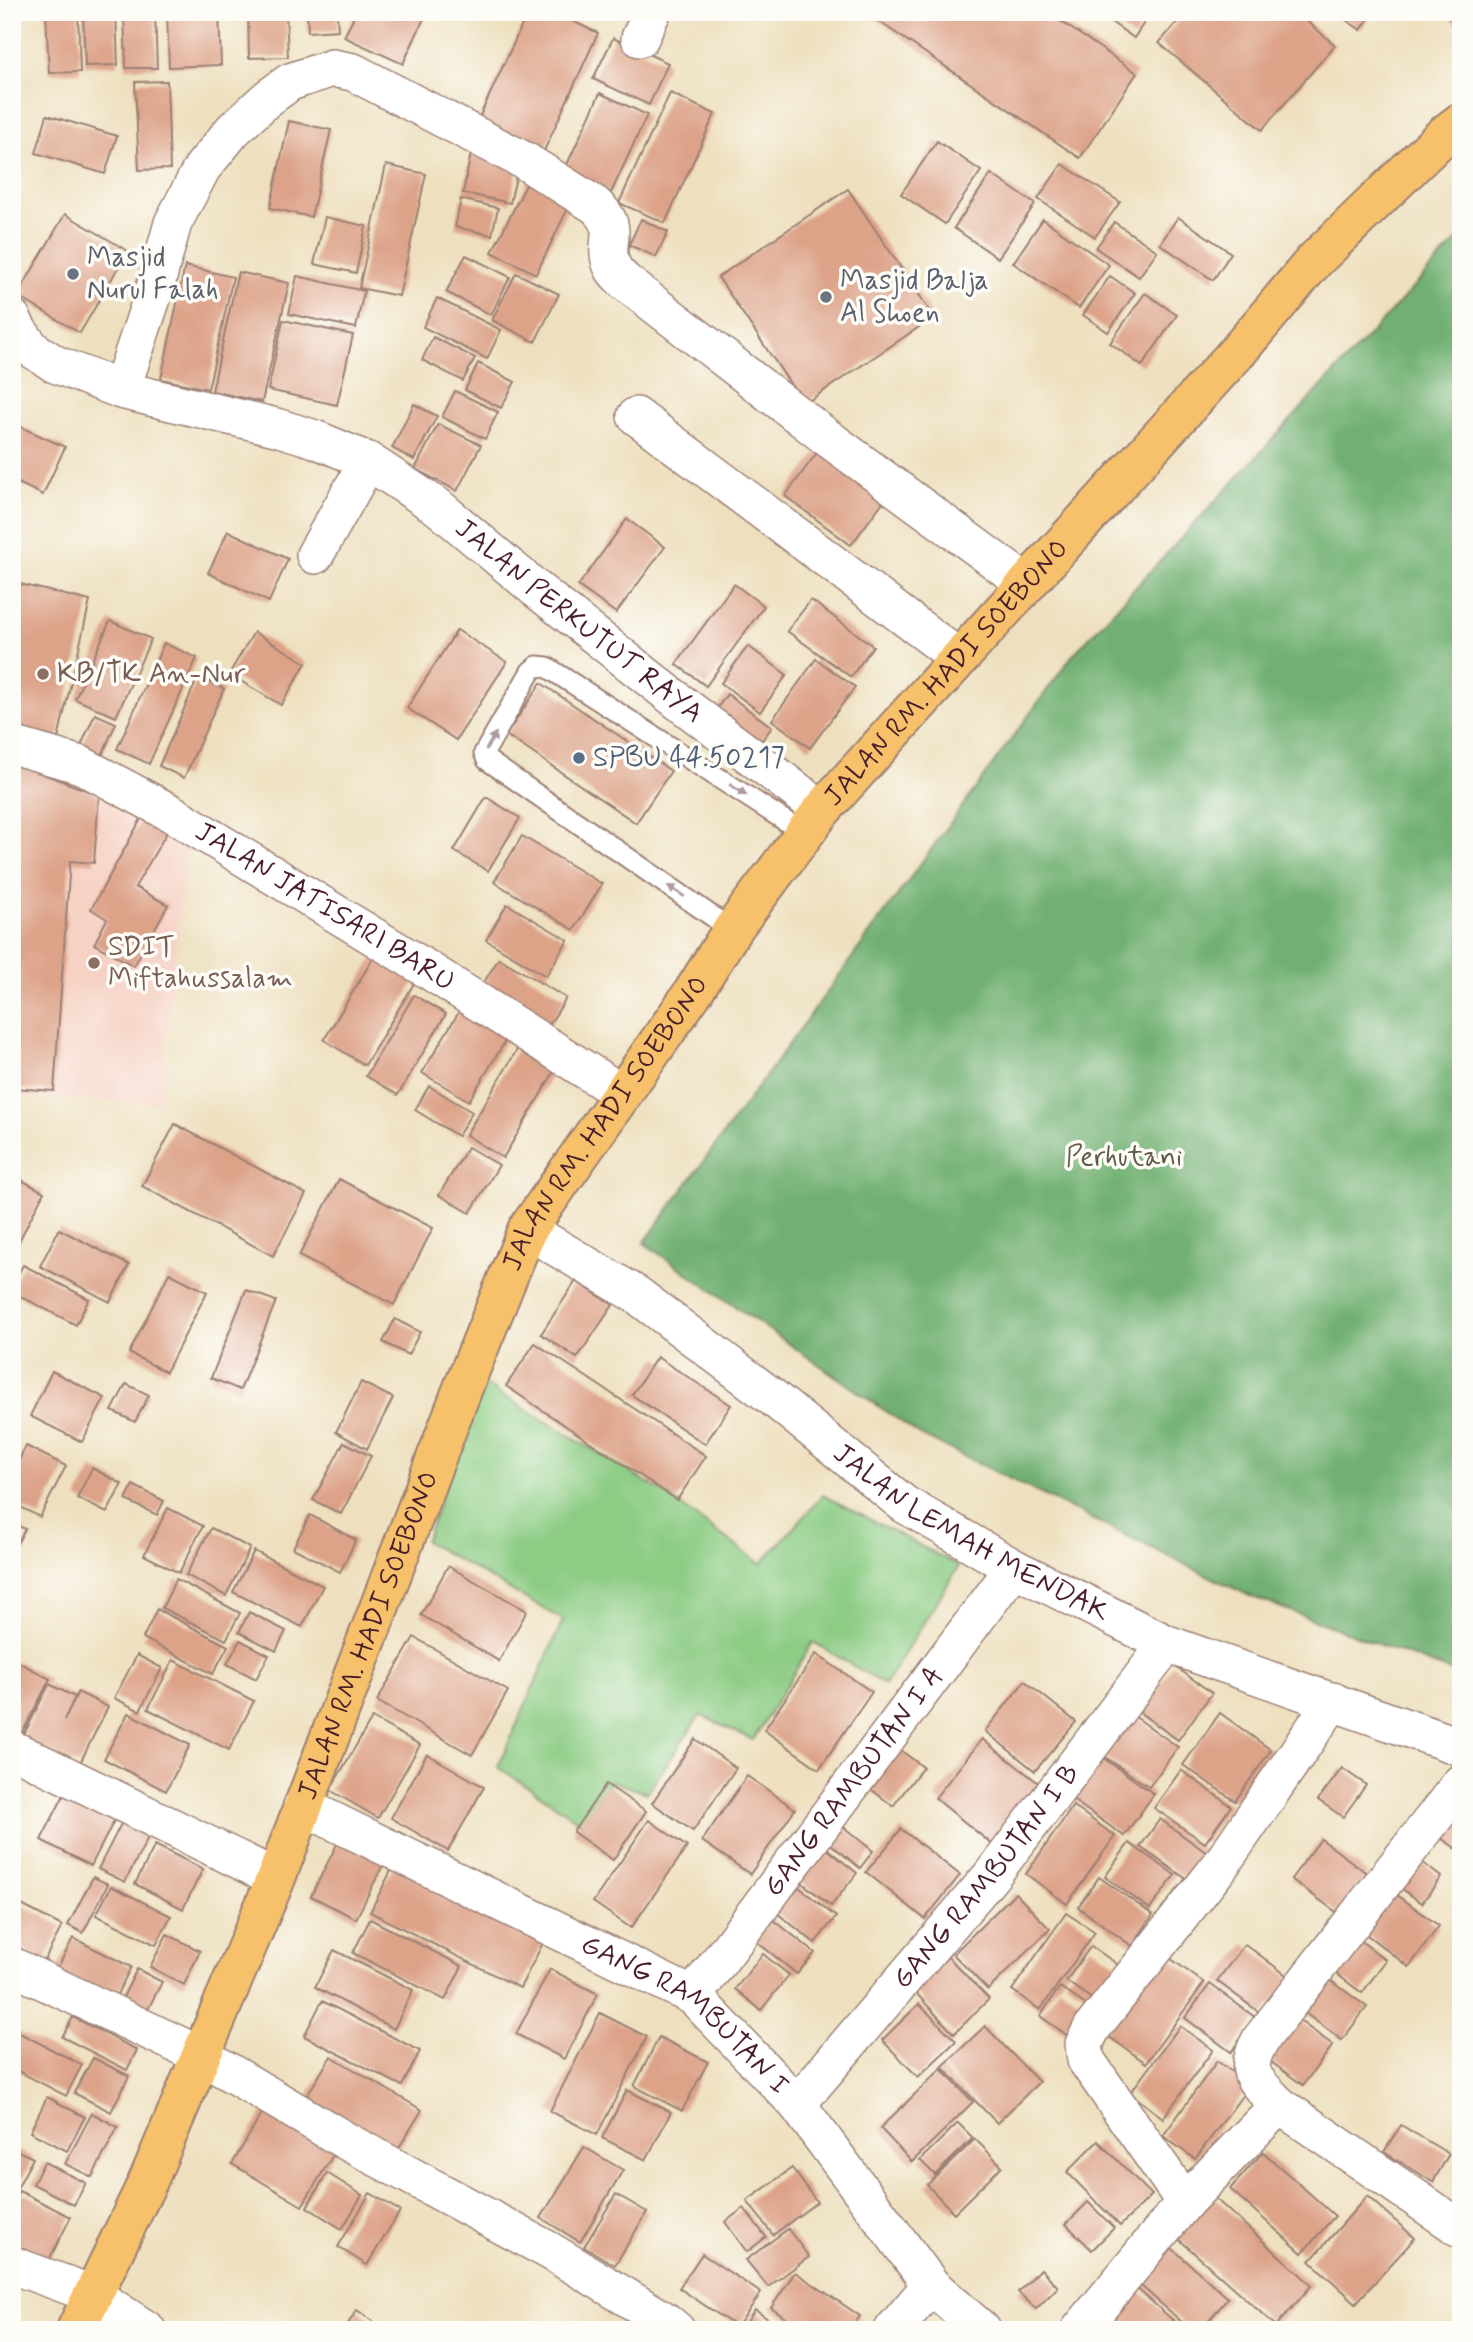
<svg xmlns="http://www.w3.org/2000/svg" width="1473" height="2342" viewBox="0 0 1473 2342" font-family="Mynerve,sans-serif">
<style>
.built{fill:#f6d2c4}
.green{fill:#8ccc84;stroke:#6b7658;stroke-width:2}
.forest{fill:#71b072;stroke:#5e684e;stroke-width:2}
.building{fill:#dda389}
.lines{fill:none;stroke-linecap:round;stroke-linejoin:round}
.lane-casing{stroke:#9c8075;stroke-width:23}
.street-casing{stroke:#9c8075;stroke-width:40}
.primary-casing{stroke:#9c8075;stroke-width:42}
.lane{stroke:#fff;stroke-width:19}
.street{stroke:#fff;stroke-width:37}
.primary{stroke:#f6c16b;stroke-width:38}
.oneway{fill:#ae9aa0}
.worship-dot{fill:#6b7280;stroke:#fdfcf7;stroke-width:2.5}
.education-dot{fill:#8d6e63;stroke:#fdfcf7;stroke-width:2.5}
.service-dot{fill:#5c6f8a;stroke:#fdfcf7;stroke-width:2.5}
.labels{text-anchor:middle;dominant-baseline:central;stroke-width:7;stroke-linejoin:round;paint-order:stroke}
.worship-label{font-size:28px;fill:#5b616d;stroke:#fdfcf7;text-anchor:start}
.street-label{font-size:28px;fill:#4a1f2b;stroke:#fdfcf7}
.education-label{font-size:28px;fill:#785e54;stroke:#fdfcf7;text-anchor:start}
.service-label{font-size:28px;fill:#4e5e75;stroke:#fdfcf7;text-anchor:start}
.park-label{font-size:28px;fill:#615c4a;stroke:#fdfcf7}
</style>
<rect width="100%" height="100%" fill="#fdfcf7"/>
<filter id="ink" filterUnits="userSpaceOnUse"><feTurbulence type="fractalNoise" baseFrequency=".0143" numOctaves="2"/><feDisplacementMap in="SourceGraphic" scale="14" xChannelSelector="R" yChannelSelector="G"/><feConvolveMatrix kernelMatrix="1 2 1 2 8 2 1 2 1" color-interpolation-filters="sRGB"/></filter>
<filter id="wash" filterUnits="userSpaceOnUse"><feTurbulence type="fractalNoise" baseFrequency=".00686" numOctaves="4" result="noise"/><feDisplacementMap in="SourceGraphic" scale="28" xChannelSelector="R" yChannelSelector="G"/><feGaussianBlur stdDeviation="1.57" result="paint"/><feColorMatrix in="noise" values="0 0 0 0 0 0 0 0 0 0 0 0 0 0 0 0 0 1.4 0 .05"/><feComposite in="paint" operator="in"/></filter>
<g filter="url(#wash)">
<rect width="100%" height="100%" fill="#eee0bf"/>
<path class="built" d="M23 757 189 831 160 1104 12 1096V759Z"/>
<path class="green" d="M484 1384 661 1491 761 1564 823 1495 959 1566 885 1685 813 1642 753 1740 700 1715 647 1793 611 1781 585 1825 498 1767 563 1620 425 1541Z"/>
<path class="forest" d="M1461 236V1675L1250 1596 920 1435 644 1243 1072 656Z"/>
<g id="blocks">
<g class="building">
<path d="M46 12H78L80 72 49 73Z"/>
<path d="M83 12H116L118 65 85 66Z"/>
<path d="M124 12H155L157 68H126Z"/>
<path d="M167 12H219L221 65 169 67Z"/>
<path d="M248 12H286L288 57 249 58Z"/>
<path d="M307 12H337L338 30 308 32Z"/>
<path d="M356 12H427L403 64 344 37Z"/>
<path d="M528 12H553L598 33 544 151 478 120Z"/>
<path d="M865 12H1047L1137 73 1080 158Z"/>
<path d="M1097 12H1151L1134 38Z"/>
<path d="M1186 12H1296L1335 45 1262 130 1159 43Z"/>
<path d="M1334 12H1373L1361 30Z"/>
<path d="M1440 12H1461V27Z"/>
<path d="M613 38 668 63 649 105 593 79Z"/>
<path d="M167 81 170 169 139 170 135 82Z"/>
<path d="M600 93 647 115 611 193 564 171Z"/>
<path d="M670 93 715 114 665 223 619 203Z"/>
<path d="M47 115 117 136 105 174 36 153Z"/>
<path d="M289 121 331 130 311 217 270 208Z"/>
<path d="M937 141 981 171 945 224 901 194Z"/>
<path d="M471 153 519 164 510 203 463 193Z"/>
<path d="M1062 164 1120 202 1095 237 1038 199Z"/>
<path d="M386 165 426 174 399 296 359 288Z"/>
<path d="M991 174 1035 204 998 258 954 228Z"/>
<path d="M528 181 571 202 536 274 492 252Z"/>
<path d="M848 189 934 317 804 404 718 277Z"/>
<path d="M461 199 498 208 492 235 455 227Z"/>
<path d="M65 214 128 251 80 333 17 296Z"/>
<path d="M325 217 366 226 356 273 314 264Z"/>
<path d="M1178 217 1231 253 1213 280 1160 244Z"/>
<path d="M641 219 668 232 656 257 629 245Z"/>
<path d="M1043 219 1109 265 1079 308 1013 263Z"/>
<path d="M1114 222 1157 251 1139 277 1096 248Z"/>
<path d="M466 255 510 277 491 315 446 292Z"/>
<path d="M185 266 233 277 208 389 161 379Z"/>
<path d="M238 272 289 283 262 402 212 391Z"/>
<path d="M516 273 559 294 535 342 492 320Z"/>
<path d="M297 276 364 291 356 328 289 314Z"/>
<path d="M1110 276 1135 293 1108 332 1083 315Z"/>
<path d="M1145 293 1177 315 1142 366 1110 343Z"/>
<path d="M437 298 501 330 487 359 423 327Z"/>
<path d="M283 320 353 335 337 405 268 390Z"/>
<path d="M433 337 475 358 463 381 422 360Z"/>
<path d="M478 363 515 382 501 408 465 390Z"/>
<path d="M455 391 498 412 485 439 442 417Z"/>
<path d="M414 404 437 416 414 460 392 448Z"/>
<path d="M12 423 65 447 43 495 12 480Z"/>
<path d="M438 424 481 445 457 491 415 469Z"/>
<path d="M819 450 885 499 851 545 785 496Z"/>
<path d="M627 519 665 547 616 613 578 586Z"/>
<path d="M228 531 288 559 269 602 208 573Z"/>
<path d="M20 584 90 601 57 743 12 733V615Z"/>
<path d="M734 584 764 606 706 686 676 664Z"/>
<path d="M811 600 873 646 851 677 787 631Z"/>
<path d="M110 621 151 639 116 717 75 699Z"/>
<path d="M457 630 507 662 456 740 407 708Z"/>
<path d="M254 632 306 663 281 705 229 674Z"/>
<path d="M164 643 197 658 149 764 117 749Z"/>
<path d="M748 646 787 675 760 712 721 683Z"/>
<path d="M816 659 855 687 810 748 772 720Z"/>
<path d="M198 677 224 689 184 778 159 766Z"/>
<path d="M541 683 671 771 636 823 506 735Z"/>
<path d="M727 694 772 727 756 748 712 716Z"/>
<path d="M95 714 116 723 101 758 80 748Z"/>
<path d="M19 765 99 795 94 863 70 861 54 1091 12 1088V770Z"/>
<path d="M486 797 520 818 488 871 454 851Z"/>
<path d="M145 812 170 827 135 887 168 905 134 966 94 944 107 919 91 909Z"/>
<path d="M522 836 602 884 574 930 494 882Z"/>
<path d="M507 904 568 940 546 976 486 940Z"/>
<path d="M375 955 416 980 365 1065 324 1040Z"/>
<path d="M499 958 566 998 548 1027 481 987Z"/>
<path d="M414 995 446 1014 398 1095 366 1076Z"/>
<path d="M463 1005 510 1033 469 1101 422 1073Z"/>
<path d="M518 1048 555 1070 503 1158 466 1135Z"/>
<path d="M429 1086 472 1112 458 1136 415 1110Z"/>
<path d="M175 1124 306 1194 273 1256 142 1186Z"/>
<path d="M468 1147 499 1165 470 1213 439 1195Z"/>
<path d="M12 1175 44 1192 12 1255Z"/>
<path d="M339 1179 433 1228 394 1305 299 1256Z"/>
<path d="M59 1229 129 1265 110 1302 40 1266Z"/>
<path d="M23 1265 89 1299 76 1325 12 1292V1286Z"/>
<path d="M169 1273 207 1292 166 1372 129 1353Z"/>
<path d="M576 1281 613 1305 577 1358 541 1334Z"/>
<path d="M246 1290 276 1301 240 1390 211 1378Z"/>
<path d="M395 1319 420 1332 408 1355 383 1342Z"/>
<path d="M535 1343 706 1456 677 1500 506 1386Z"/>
<path d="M657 1357 731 1405 705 1444 632 1395Z"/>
<path d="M52 1371 105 1398 82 1442 30 1416Z"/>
<path d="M361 1382 393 1398 367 1449 336 1432Z"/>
<path d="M126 1384 149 1395 135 1422 112 1411Z"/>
<path d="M344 1442 371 1456 341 1514 313 1500Z"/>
<path d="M26 1446 66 1466 40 1517 12 1503V1473Z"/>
<path d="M92 1468 122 1484 107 1513 77 1498Z"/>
<path d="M133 1485 164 1501 157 1515 126 1500Z"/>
<path d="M168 1508 203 1526 179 1573 144 1555Z"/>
<path d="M310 1515 356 1540 340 1572 293 1548Z"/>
<path d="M12 1523 25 1529 12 1553Z"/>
<path d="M211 1528 250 1548 226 1596 186 1575Z"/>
<path d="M254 1551 323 1586 302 1627 233 1592Z"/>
<path d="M448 1566 527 1611 499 1661 421 1615Z"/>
<path d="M176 1579 240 1613 226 1640 162 1608Z"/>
<path d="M157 1609 228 1646 213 1674 143 1638Z"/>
<path d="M249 1612 286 1631 276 1651 239 1632Z"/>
<path d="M414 1637 508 1691 472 1755 377 1701Z"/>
<path d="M240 1640 269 1655 256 1679 227 1664Z"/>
<path d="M816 1654 872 1692 819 1769 764 1730Z"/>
<path d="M137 1655 162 1668 140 1711 114 1698Z"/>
<path d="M173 1660 254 1701 229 1750 148 1709Z"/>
<path d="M17 1661 50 1679 20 1737 12 1733V1670Z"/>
<path d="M1173 1665 1212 1693 1178 1740 1139 1712Z"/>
<path d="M1025 1681 1076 1722 1035 1771 985 1731Z"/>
<path d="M49 1684 75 1697 64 1720 78 1692 108 1707 79 1765 22 1738Z"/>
<path d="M128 1713 190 1745 166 1791 104 1759Z"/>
<path d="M1220 1713 1271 1750 1235 1801 1183 1765Z"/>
<path d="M1134 1716 1178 1747 1149 1787 1105 1757Z"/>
<path d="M372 1718 420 1745 378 1818 330 1790Z"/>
<path d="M695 1739 736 1768 693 1831 652 1803Z"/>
<path d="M982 1739 1041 1785 993 1845 935 1798Z"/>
<path d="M899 1749 923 1767 893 1806 868 1787Z"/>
<path d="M427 1754 484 1787 448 1851 391 1818Z"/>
<path d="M1102 1757 1154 1794 1124 1836 1073 1800Z"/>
<path d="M1342 1768 1366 1785 1343 1817 1318 1800Z"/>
<path d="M1181 1770 1231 1806 1205 1843 1154 1808Z"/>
<path d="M747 1776 795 1809 750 1874 702 1841Z"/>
<path d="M606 1784 646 1811 613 1860 573 1832Z"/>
<path d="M68 1787 118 1813 91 1866 41 1840Z"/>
<path d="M1461 1803V1852L1437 1835Z"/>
<path d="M1073 1806 1115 1836 1067 1904 1026 1874Z"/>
<path d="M127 1812 154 1826 125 1882 98 1869Z"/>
<path d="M1160 1819 1207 1853 1188 1880 1140 1847Z"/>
<path d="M649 1820 687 1847 631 1928 593 1902Z"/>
<path d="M840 1824 873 1851 860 1868 827 1841Z"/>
<path d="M901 1829 960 1875 925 1919 866 1872Z"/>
<path d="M341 1836 386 1859 356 1919 311 1896Z"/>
<path d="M1321 1839 1368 1874 1339 1914 1291 1879Z"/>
<path d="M1129 1843 1175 1875 1150 1909 1105 1877Z"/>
<path d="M821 1844 857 1873 831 1906 795 1877Z"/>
<path d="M155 1845 203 1869 183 1909 135 1884Z"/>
<path d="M1415 1857 1441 1877 1422 1903 1395 1884Z"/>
<path d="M396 1861 546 1937 520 1988 370 1912Z"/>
<path d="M93 1877 108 1884 83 1933 68 1925Z"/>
<path d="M1099 1877 1153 1915 1132 1946 1078 1907Z"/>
<path d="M794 1883 836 1917 815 1943 772 1909Z"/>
<path d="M111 1886 171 1916 156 1945 96 1915Z"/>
<path d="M1388 1888 1439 1926 1409 1967 1358 1928Z"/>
<path d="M1015 1893 1050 1929 988 1990 953 1954Z"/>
<path d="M12 1900 62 1926 44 1961 12 1945Z"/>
<path d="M1066 1913 1095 1932 1040 2010 1012 1990Z"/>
<path d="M769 1916 815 1953 797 1974 751 1937Z"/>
<path d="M370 1919 462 1966 445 2000 353 1953Z"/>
<path d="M1349 1932 1386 1960 1362 1993 1325 1965Z"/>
<path d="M167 1934 200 1951 184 1985 150 1967Z"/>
<path d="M73 1938 131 1967 113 2002 55 1973Z"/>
<path d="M1245 1944 1290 1978 1263 2015 1217 1981Z"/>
<path d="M1091 1946 1120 1966 1095 2001 1066 1981Z"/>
<path d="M334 1950 413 1990 394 2029 315 1987Z"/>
<path d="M1163 1953 1204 1983 1146 2063 1104 2033Z"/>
<path d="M763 1954 789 1975 761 2010 735 1989Z"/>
<path d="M948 1957 989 1999 954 2034 914 1991Z"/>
<path d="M137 1969 162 1982 144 2017 119 2005Z"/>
<path d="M550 1969 598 1994 564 2059 516 2034Z"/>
<path d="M1319 1972 1367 2007 1342 2040 1294 2005Z"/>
<path d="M1210 1984 1256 2018 1231 2052 1185 2018Z"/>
<path d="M1060 1987 1091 2009 1071 2038 1040 2016Z"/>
<path d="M322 2001 420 2051 402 2086 304 2036Z"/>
<path d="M919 2004 956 2041 918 2077 882 2040Z"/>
<path d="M600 2013 647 2037 597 2135 550 2111Z"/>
<path d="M73 2017 137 2050 127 2070 62 2037Z"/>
<path d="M1297 2019 1333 2045 1303 2085 1267 2059Z"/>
<path d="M985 2026 1039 2082 997 2123 942 2067Z"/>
<path d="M1180 2026 1213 2050 1163 2118 1130 2093Z"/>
<path d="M16 2031 82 2065 66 2096 12 2068V2038Z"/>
<path d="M659 2037 708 2062 682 2111 634 2086Z"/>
<path d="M331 2056 422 2110 392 2159 302 2104Z"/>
<path d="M93 2058 129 2076 111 2112 74 2093Z"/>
<path d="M1217 2061 1250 2085 1195 2159 1163 2136Z"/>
<path d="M941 2069 973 2102 912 2162 880 2128Z"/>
<path d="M627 2090 671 2112 646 2160 602 2138Z"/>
<path d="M47 2097 85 2117 67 2151 30 2132Z"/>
<path d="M270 2100 341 2142 302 2206 232 2164Z"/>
<path d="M92 2113 118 2127 92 2177 65 2164Z"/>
<path d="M958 2123 973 2138 935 2175 920 2160Z"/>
<path d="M1401 2125 1449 2154 1433 2182 1384 2152Z"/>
<path d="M975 2139 1002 2166 954 2213 927 2185Z"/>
<path d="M1098 2141 1152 2195 1120 2226 1067 2172Z"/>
<path d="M584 2147 623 2170 580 2242 541 2218Z"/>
<path d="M12 2148 33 2158 12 2198Z"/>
<path d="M1263 2152 1335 2216 1302 2253 1230 2189Z"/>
<path d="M44 2162 86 2183 74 2205 33 2184Z"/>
<path d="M792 2168 817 2202 773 2235 747 2201Z"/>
<path d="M327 2173 362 2195 342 2229 307 2207Z"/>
<path d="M19 2191 71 2217 46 2266 12 2249V2205Z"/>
<path d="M370 2193 400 2211 367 2265 338 2247Z"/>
<path d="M616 2194 647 2212 615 2265 584 2247Z"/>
<path d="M1210 2194 1312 2285 1276 2326 1174 2235Z"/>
<path d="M1367 2196 1415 2238 1356 2303 1310 2261Z"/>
<path d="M1088 2202 1114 2228 1092 2250 1066 2224Z"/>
<path d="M744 2208 766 2237 747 2252 725 2222Z"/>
<path d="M788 2229 809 2257 768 2287 746 2260Z"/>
<path d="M1164 2241 1228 2298 1201 2330H1191L1132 2278Z"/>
<path d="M702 2254 761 2293 737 2327 679 2288Z"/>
<path d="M1041 2269 1058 2287 1036 2309 1018 2292Z"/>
<path d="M795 2272 860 2316 850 2330H803L771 2308Z"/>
<path d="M1133 2285 1184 2330H1116L1103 2318Z"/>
<path d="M357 2310 386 2330H344Z"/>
<path d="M755 2310 784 2330H742Z"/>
</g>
</g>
</g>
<g filter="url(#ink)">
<use href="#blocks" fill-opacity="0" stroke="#9c8075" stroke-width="2"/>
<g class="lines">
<g class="lane-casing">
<path id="lane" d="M732 930 487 760 484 753 531 671 537 666 547 667 804 833"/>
</g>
<g class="street-casing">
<g id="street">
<path d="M640 38 652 12"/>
<path id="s1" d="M12 318 18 330 32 349 55 364 121 390 276 427 315 439 368 461 438 507 536 589 678 701 822 810"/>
<path d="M121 390 153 295 173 223 202 168 233 130 268 98 290 82 332 68 353 72 525 161 595 205C624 230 600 242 613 268 615 273 621 277 624 281L825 436 1027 584"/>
<path d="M636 416 959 658"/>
<path d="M315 555 368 461"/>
<path id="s2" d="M12 745 81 765 171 813 422 966 623 1094"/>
<path id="s3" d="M527 1230 637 1295 772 1397 904 1504 1014 1568 1167 1644 1461 1747"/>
<path d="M12 1749 276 1878"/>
<path d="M1461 1783 1261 2039C1241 2073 1255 2080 1279 2105L1461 2229"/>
<path id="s4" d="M302 1806 693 1996 797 2104 931 2285 982 2330"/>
<path d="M12 1966 202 2056 346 2141 550 2251 664 2320 676 2330"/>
<path id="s5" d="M693 1996 1014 1568"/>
<path id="s6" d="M797 2104 992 1875 1167 1644"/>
<path d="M1185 2202 1279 2105"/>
<path d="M12 2265 92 2294 147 2330"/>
<path d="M893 2330 931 2285"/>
<path d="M1080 2330 1185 2202 1086 2060 1084 2044 1092 2028 1220 1866 1333 1701"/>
</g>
</g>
<g class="primary-casing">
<g id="primary">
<path id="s7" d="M76 2330 148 2181 276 1878 464 1385 527 1230 692 994 732 930 822 810 1239 350 1314 261 1444 135 1461 122"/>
</g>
</g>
<use href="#lane" class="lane"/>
<use href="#street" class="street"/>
<use href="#primary" class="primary"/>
</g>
<defs><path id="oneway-solid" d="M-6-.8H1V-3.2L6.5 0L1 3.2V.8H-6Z" transform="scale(1.75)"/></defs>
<g class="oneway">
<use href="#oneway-solid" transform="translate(491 741) rotate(-60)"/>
<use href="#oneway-solid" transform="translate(738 790) rotate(33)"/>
<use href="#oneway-solid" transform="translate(676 891) rotate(-146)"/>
</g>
</g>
<g class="worship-dot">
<circle cx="73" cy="274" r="7"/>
<circle cx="826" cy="297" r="7"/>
</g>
<g class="education-dot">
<circle cx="43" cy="674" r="7"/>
<circle cx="94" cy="963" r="7"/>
</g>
<circle class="service-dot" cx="579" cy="758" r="7"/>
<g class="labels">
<g class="worship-label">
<text x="87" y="258">Masjid<tspan x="87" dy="32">Nurul Falah</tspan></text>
<text x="840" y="281">Masjid Balja<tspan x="840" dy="32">Al Shoen</tspan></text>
</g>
<g class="street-label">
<text stroke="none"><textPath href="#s1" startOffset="658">JALAN PERKUTUT RAYA</textPath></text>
<text stroke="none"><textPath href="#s7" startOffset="1888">JALAN RM. HADI SOEBONO</textPath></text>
<text stroke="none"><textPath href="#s2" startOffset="354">JALAN JATISARI BARU</textPath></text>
<text stroke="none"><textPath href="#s7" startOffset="1321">JALAN RM. HADI SOEBONO</textPath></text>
<text stroke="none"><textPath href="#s3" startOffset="539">JALAN LEMAH MENDAK</textPath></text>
<text stroke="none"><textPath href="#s7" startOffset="754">JALAN RM. HADI SOEBONO</textPath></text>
<text stroke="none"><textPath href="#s5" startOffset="268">GANG RAMBUTAN I A</textPath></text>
<text stroke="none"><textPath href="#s6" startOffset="296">GANG RAMBUTAN I B</textPath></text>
<text stroke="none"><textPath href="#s4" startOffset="439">GANG RAMBUTAN I</textPath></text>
</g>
<g class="education-label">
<text x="57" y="674">KB/TK An-Nur</text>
<text x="108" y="947">SDIT<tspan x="108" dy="32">Miftahussalam</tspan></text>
</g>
<g class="service-label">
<text x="593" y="758">SPBU 44.50217</text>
</g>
<g class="park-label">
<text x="1124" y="1157">Perhutani</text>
</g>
</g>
<rect width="1473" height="2342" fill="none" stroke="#fdfcf7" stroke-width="42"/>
</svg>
